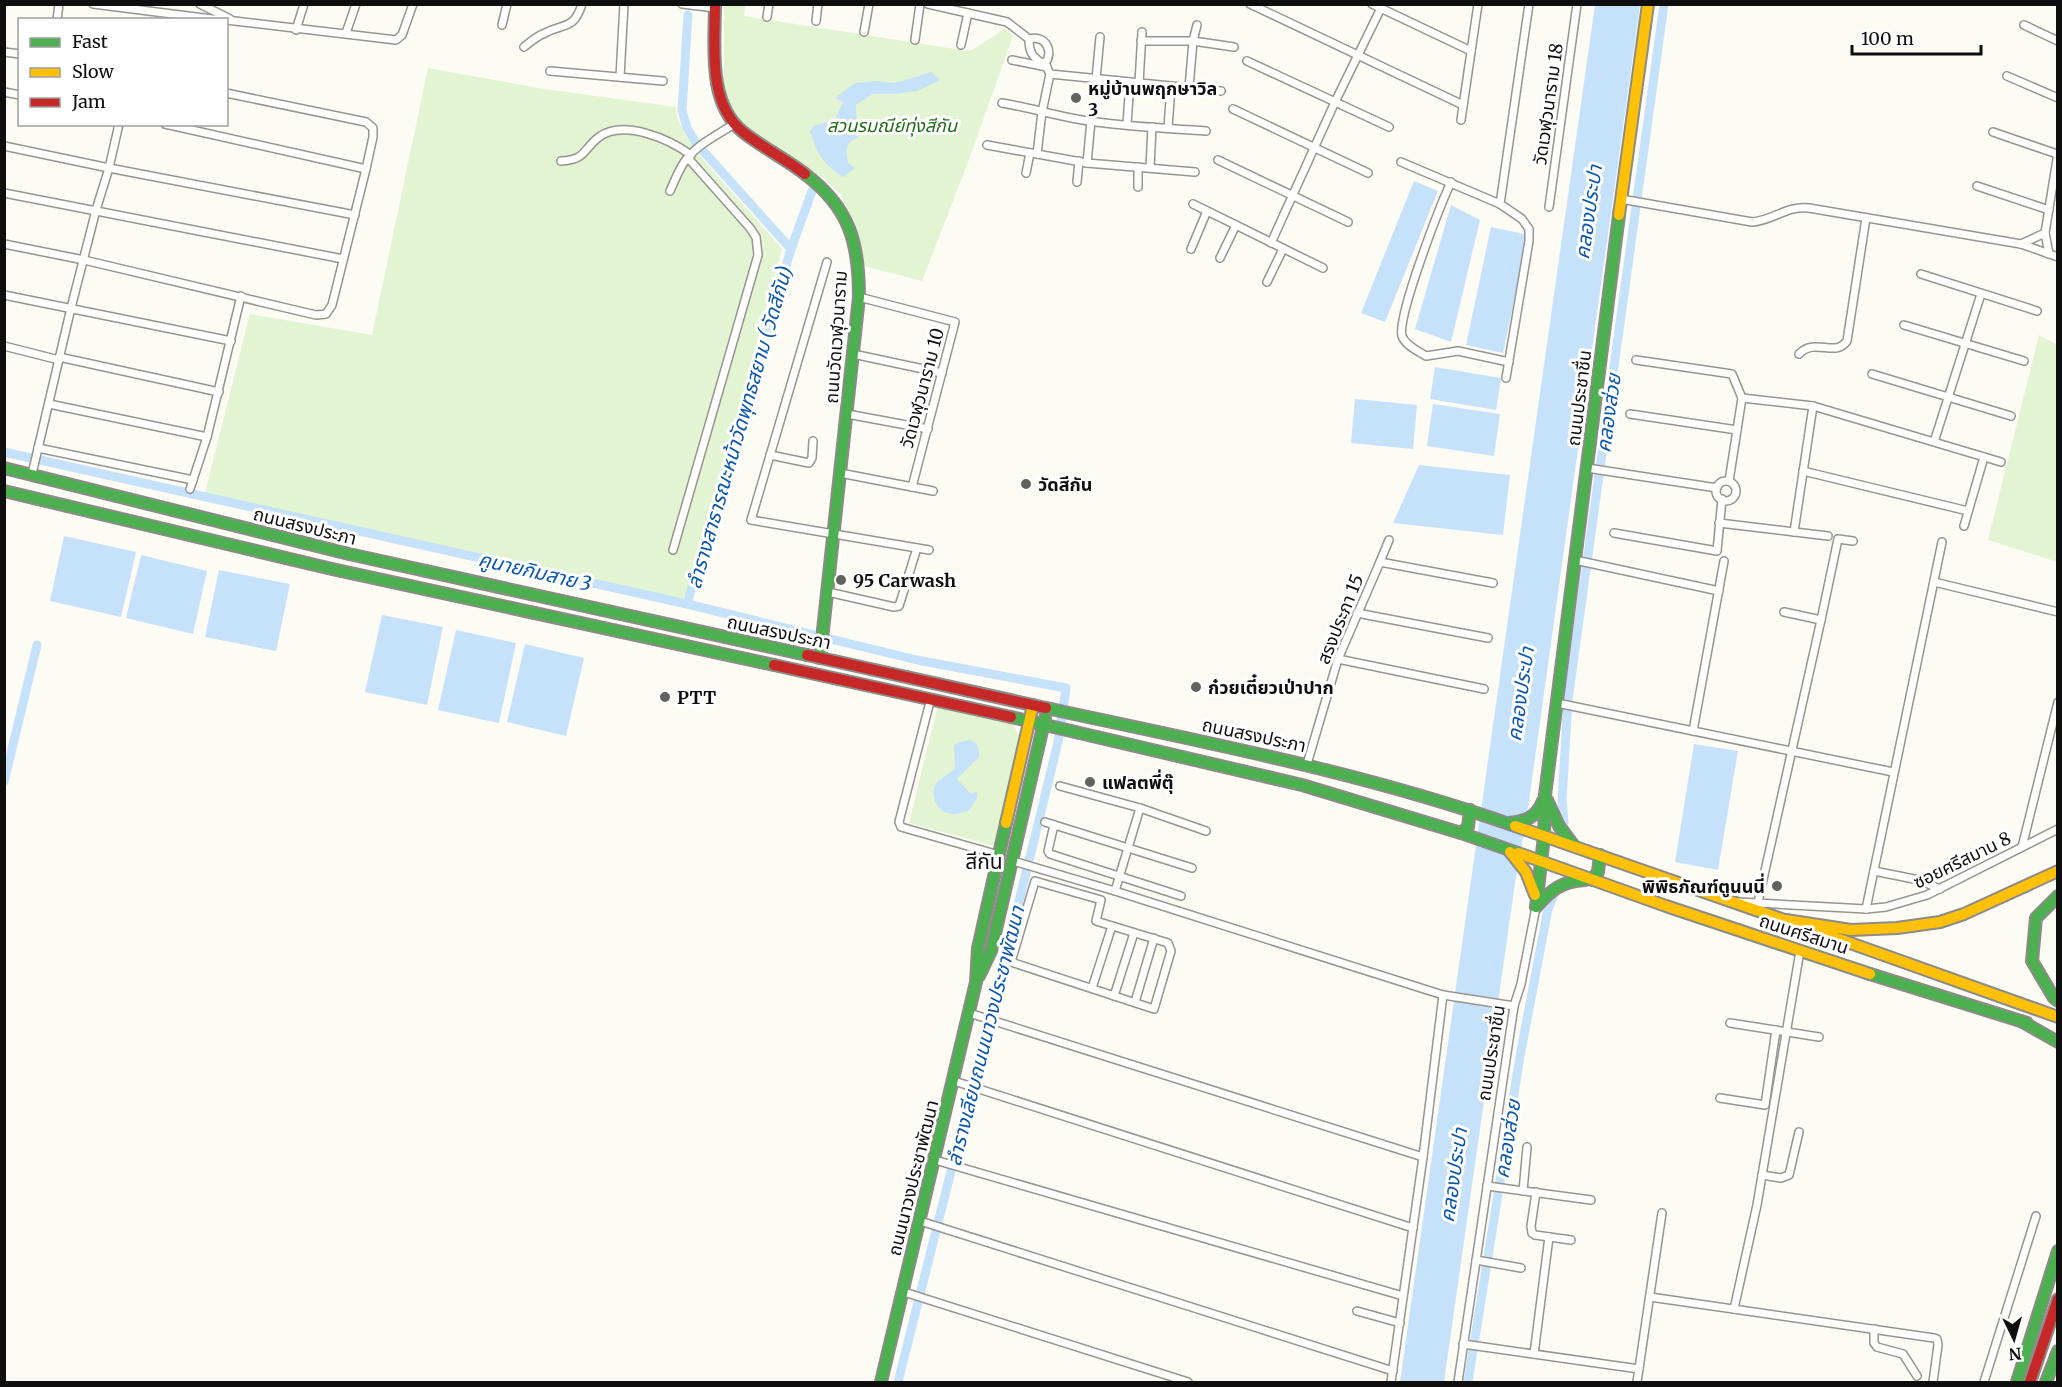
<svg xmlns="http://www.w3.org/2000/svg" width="2062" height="1387" viewBox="0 0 2062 1387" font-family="Merriweather,'Noto Sans Thai',serif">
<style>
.green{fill:#e2f4d1}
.water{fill:#c6e2fa}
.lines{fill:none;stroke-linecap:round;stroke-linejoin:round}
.canal{stroke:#c6e2fa;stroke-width:9}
.street-casing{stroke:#959592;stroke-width:10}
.fast-casing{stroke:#8c8b88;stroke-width:14}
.slow-casing{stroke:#8c8b88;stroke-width:14}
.jam-casing{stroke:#8c8b88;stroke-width:14}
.street{stroke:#fffefd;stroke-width:7}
.fast{stroke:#4caf50;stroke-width:10}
.slow{stroke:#ffc107;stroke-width:10}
.jam{stroke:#c62828;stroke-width:10}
.poi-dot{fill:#61615e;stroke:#fff;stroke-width:2}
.labels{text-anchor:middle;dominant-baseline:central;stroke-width:6;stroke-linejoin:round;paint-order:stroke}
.poi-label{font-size:18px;font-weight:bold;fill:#0e0e0e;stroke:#fff;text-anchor:start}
.street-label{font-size:18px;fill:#0e0e0e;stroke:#fff}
.park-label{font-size:18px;font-style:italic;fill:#216d18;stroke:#fff}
.water-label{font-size:20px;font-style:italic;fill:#0b56ad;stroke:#fff}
.quarter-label{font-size:21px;fill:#0e0e0e;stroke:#fff}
</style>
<rect width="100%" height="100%" fill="#fcfbf4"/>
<g class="green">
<path d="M724 5H745L744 16 967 51 972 50 1005 29 1013 36 967 165 922 281 864 266 854 221 841 195 825 179 743 126 727 106 724 87Z"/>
<path d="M428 68 544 89 676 107 678 120 684 133 700 156 782 249 687 604 204 497 250 314 372 335Z"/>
<path d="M2039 335 2057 345V562L1988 540Z"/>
<path d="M938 705 1012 722 1019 736 994 846 909 823Z"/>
</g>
<g class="water">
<path d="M1595 5H1640L1528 808 1515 883 1444 1382H1400Z"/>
<path d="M931 72 940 80 917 91 895 94H873L856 105C855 115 860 124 857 135L859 138C845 140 846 150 848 163L855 168 843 177C822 163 818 155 810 131L813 126 835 120 843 102 835 98 855 83 876 81 895 83Z"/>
<path d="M1414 181 1438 191 1385 322 1361 313Z"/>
<path d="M1451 205 1480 220 1451 342 1415 329Z"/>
<path d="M1491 227 1528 235 1503 353 1466 345Z"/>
<path d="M1435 367 1501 378 1496 410 1430 399Z"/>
<path d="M1355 399 1417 405 1413 449 1351 443Z"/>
<path d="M1433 404 1500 414 1494 456 1427 446Z"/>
<path d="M1419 465 1510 475 1503 535 1393 523Z"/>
<path d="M64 536 136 552 121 617 50 601Z"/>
<path d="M141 555 207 571 193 634 126 618Z"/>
<path d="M219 570 290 584 276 651 205 637Z"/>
<path d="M382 615 443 627 427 705 365 692Z"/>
<path d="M456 630 516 643 499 723 438 710Z"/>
<path d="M525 644 584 658 566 736 507 722Z"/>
<path d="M968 740C977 741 980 748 979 757L957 779 970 793 977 792V798L969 810C964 812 957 815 951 814 937 812 929 796 936 784 940 778 949 774 955 769L954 746 957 743Z"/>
<path d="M1694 744 1738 751 1718 870 1675 862Z"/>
</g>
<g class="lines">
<g class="canal">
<path d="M791 249 812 191"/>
<path d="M4 452 687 604 917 660 1066 688 1058 742 1031 853 898 1382"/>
<path d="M687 604 791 249 696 143 687 128 682 110 688 15"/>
<path d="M4 782 37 645"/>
<path d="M1564 823 1562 800 1568 700 1664 4"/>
<path d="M1468 1382 1520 1056 1548 909 1553 897"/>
</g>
<g class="street-casing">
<g id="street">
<path d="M93 4 220 20"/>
<path d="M200 4 230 19"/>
<path d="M682 4 715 8"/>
<path d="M928 4 1007 22 1029 39C1046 35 1054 51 1045 64L1050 74 1221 91"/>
<path d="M1250 4 1463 105"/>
<path d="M1372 4 1471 51"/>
<path d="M767 17 769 4"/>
<path d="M57 20 59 4"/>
<path d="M226 20 396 40 402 35 413 4"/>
<path d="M816 21 818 4"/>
<path d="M502 25 507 4"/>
<path d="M2024 25 2058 41"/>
<path d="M296 30 304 4"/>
<path d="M864 32 869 4"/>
<path d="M346 33 356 4"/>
<path d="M1029 39C1029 51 1032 58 1043 63"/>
<path d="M915 40 920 4"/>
<path d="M1141 41H1193L1234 47"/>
<path d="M961 45 968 13"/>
<path d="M524 47C530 42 537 36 545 33 564 23 574 30 582 4"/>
<path d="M4 52 20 54"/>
<path d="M1012 60 1047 67"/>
<path d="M1247 61 1389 127"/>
<path d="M550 71 663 81"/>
<path d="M2007 76 2058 98"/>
<path d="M620 77 624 4"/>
<path d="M1096 79 1100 37"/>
<path d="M1139 83 1142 32"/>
<path d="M1189 88 1193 41 1197 25"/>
<path d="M4 92 20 95"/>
<path d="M1002 103C1032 108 1060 117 1089 121 1128 127 1168 128 1206 131"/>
<path d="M1233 109 1368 173"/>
<path d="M1461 120 1478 4"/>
<path d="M165 124 366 169"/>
<path d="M1127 124 1130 82"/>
<path d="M1168 128 1171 86"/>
<path d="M1993 132 2057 154"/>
<path d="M987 145 1087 163 1195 172"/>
<path d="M4 146 109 168 355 215"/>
<path d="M1037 154 1042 112 1050 74"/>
<path d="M1218 160 1348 222"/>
<path d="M561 161C586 160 583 149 599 137 624 119 669 139 691 155"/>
<path d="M1401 162 1500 204 1522 219 1529 229V241L1506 378"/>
<path d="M1087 163 1091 121"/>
<path d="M1150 168 1152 127"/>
<path d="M1026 173 1030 153"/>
<path d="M1077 182 1079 161"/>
<path d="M1451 182C1440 206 1397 316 1402 336 1405 345 1418 351 1426 356L1458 351 1509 362"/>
<path d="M1977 186 2049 210"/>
<path d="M1138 187V167"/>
<path d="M670 191C674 182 678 172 683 164 695 145 716 136 734 124"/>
<path d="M4 193 343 259"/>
<path d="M1621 199 1752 222C1772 221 1788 205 1809 208L2021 244 2058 257"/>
<path d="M1193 204 1323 268"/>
<path d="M1500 204 1529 4"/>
<path d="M1549 207 1577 4"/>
<path d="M1271 243 1335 102 1383 4"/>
<path d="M4 244 84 260 316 315 326 314 332 305 366 169 373 137V128L366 122 226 93"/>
<path d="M2021 244 2045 233"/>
<path d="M1191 249 1207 211"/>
<path d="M2049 254 2045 233 2058 153"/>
<path d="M1220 258 1236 225"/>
<path d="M827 262 751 520 929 550"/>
<path d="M1921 274 2037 311"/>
<path d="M1267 282 1283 249"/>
<path d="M4 295 231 341"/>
<path d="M859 297 955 322 912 487"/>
<path d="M1904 325 2024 361"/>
<path d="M4 346 59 360"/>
<path d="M853 354 942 373"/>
<path d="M1799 354C1815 337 1835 358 1847 341L1866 218"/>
<path d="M59 357 219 392"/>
<path d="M1636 360 1732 374 1742 398 1729 481"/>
<path d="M1872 374 2011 416"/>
<path d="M1742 398 1813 406 2001 462"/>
<path d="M49 404 207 437"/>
<path d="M847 414 928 429"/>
<path d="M1630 414 1737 430"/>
<path d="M1934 442 1981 294"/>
<path d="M38 448 193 480"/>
<path d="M770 455 809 463 812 458 813 441"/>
<path d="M1587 468 1717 488"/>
<path d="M1803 471 1968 511"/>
<path d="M840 473 933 491"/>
<path d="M32 474 71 308 96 210 109 168 119 124"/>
<circle cx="1726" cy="491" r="10"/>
<path d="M190 489 207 437 241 296"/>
<path d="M1719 523 1828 536"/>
<path d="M1964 526 1984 457"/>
<path d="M1794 532 1813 406"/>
<path d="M1614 533 1717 551 1722 499"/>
<path d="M673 550 758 255 756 237 750 228 688 158"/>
<path d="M1575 560 1719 591"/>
<path d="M1380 562 1389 540"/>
<path d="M1934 582 2058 612"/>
<path d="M828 592 894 607 899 606 917 548"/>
<path d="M1357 613 1488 638"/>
<path d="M1821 620 1838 539 1853 541"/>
<path d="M1338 659 1484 689"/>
<path d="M931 698 899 822 901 827 999 855"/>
<path d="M1557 703 1893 772"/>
<path d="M1693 731 1724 561"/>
<path d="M1307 764 1338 659 1380 562 1493 583"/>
<path d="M1060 786 1140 808 1115 891"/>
<path d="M1140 808 1206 831"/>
<path d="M1045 822 1192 868"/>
<path d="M1054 825 1048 851 1050 854 1181 896"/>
<path d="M2022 847 2058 702"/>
<path d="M1013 861 1115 891 1443 995 1514 1006"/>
<path d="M1874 871 1919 880 1940 889"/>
<path d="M1035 881 1101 900 1096 921 1168 943 1171 951 1154 1009 1011 962Z"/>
<path d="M1739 902 1866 909 1886 907 1927 895 2058 829"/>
<path d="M1758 902 1821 620 1784 612"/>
<path d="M1866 909 1942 542"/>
<path d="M1092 988 1112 926"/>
<path d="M1114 996 1134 933"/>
<path d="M1135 1002 1154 938"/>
<path d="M969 1013 1423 1157"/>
<path d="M1730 1023 1819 1037"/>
<path d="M954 1081 1413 1228"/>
<path d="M1720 1098 1765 1105 1776 1030"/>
<path d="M935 1160 1403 1296"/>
<path d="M1762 1175 1781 1178 1789 1175 1799 1132"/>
<path d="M1487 1186 1591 1200"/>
<path d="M1523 1191 1527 1147"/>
<path d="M1536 1192 1531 1226 1532 1233 1535 1235 1571 1240"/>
<path d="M920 1221 1393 1371"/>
<path d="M1476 1260 1521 1268"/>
<path d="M904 1292 1188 1382"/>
<path d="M1650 1297 1934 1338 1937 1339 1938 1345 1933 1382"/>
<path d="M1734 1309 1757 1205 1800 951"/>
<path d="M1357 1311 1400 1323"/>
<path d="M1874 1329V1343L1877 1347 1903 1354 1917 1376"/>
<path d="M1463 1344 1639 1369"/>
<path d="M1534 1354 1549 1237"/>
<path d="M1391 1382 1423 1157 1443 995"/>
<path d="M1458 1382 1514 1006 1521 984 1536 907"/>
<path d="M1637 1382 1662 1213"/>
<path d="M1984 1382 2036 1216"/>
</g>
</g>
<g class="fast-casing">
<g id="fast">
<path d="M805 174C850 208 859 243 859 297L820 658"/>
<path d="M4 468 349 554 807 655"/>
<path d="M4 491 332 569 774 665"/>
<path d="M1046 708C1203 742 1362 772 1515 826"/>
<path d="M1011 717 1302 785 1461 833 1518 853"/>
<path d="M1547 800 1559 826 1574 846"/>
<path d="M1509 823C1526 821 1536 818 1543 801"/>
<path d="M1461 833 1468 827 1470 810"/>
<path d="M1592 880 1598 872 1600 855"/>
<path d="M2058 896 2036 918 2032 961 2054 998 2058 1001"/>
<path d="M1536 907 1544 836 1545 795 1619 215"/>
<path d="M1536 907C1551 890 1562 881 1585 880"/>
<path d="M1870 974 2027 1023"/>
<path d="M979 976 991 951 1045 718"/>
<path d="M2021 1021 2058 1042"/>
<path d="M881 1382 976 982 978 948 1006 823"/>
<path d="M2017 1382 2058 1251"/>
<path d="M2046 1382 2058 1351"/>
</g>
</g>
<g class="slow-casing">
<g id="slow">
<path d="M1619 215 1648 4"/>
<path d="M1006 823 1033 705"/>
<path d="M1515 826 1793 923"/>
<path d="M1510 852 1526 872 1535 895"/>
<path d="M1518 853 1666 906 1870 974"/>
<path d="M1786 920 1851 930 1897 928 1940 922 1964 914 2058 871"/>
<path d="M1808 928 2058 1017"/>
</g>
</g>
<g class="jam-casing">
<g id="jam">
<path d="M715 4C715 45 707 103 743 132 763 148 786 159 805 174"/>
<path d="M807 655 1046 708"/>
<path d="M774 665 1011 717"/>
<path d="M2030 1382 2058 1299"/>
</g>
</g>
<use href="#street" class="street"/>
<use href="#fast" class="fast"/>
<use href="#slow" class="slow"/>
<use href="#jam" class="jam"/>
</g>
<g class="poi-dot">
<circle cx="1076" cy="98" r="6"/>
<circle cx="1026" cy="484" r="6"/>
<circle cx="841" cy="580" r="6"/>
<circle cx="1196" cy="687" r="6"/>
<circle cx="665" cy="697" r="6"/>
<circle cx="1090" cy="782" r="6"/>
<circle cx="1777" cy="886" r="6"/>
</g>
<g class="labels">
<g class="poi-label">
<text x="1088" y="88">หมู่บ้านพฤกษาวิล<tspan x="1088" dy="21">3</tspan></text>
<text x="1038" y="484">วัดสีกัน</text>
<text x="853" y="580">95 Carwash</text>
<text x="1208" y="687">ก๋วยเตี๋ยวเป่าปาก</text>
<text x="677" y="697">PTT</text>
<text x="1102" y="782">แฟลตพี่ตุ๊</text>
<text x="1765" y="886" text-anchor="end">พิพิธภัณฑ์ตูนนนี่</text>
</g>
<g class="street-label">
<text transform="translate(1548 104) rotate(-82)">วัดเวฬุวนาราม 18</text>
<text transform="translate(836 337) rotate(-86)">ถนนวัดเวฬุวนาราม</text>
<text transform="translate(922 388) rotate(-75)">วัดเวฬุวนาราม 10</text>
<text transform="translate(1579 398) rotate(-83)">ถนนประชาชื่น</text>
<text transform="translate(305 526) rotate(14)">ถนนสรงประภา</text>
<text transform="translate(1340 619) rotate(-68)">สรงประภา 15</text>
<text transform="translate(779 632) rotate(12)">ถนนสรงประภา</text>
<text transform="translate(1254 735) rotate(12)">ถนนสรงประภา</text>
<text transform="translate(1962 860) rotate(-26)">ซอยศรีสมาน 8</text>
<text transform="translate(1804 934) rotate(18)">ถนนศรีสมาน</text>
<text transform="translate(1491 1053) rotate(-81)">ถนนประชาชื่น</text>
<text transform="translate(913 1178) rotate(-76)">ถนนนาวงประชาพัฒนา</text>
</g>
<g class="park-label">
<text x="892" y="125">สวนรมณีย์ทุ่งสีกัน</text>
</g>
<g class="water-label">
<text transform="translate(1588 212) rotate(-82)">คลองประปา</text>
<text transform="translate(1608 413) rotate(-82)">คลองส่วย</text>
<text transform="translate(739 427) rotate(-74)">ลำรางสาธารณะหน้าวัดพุทธสยาม (วัดสีกัน)</text>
<text transform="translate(535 571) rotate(13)">คูนายกิมสาย 3</text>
<text transform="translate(1520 694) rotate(-82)">คลองประปา</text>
<text transform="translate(985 1036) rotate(-76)">ลำรางเลียบถนนนาวงประชาพัฒนา</text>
<text transform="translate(1507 1139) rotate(-81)">คลองส่วย</text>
<text transform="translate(1453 1175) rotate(-82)">คลองประปา</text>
</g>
<g class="quarter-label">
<text x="984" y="861">สีกัน</text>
</g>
</g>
<rect width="2062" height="1387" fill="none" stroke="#0e0e0e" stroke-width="12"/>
<rect x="18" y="18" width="210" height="108" fill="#ffffff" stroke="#9f9f9f" stroke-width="1.5"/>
<rect x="30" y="38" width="30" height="9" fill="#4caf50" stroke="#9f9f9f" stroke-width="1.5"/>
<text x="72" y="48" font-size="18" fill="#0e0e0e">Fast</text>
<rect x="30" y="68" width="30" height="9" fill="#ffc107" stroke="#9f9f9f" stroke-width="1.5"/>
<text x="72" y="78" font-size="18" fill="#0e0e0e">Slow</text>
<rect x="30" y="98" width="30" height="9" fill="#c62828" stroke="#9f9f9f" stroke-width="1.5"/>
<text x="72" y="108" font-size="18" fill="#0e0e0e">Jam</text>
<g transform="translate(2014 1339) rotate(175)" stroke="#ffffff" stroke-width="4.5" paint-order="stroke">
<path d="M0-4.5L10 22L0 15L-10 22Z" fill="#0e0e0e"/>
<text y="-9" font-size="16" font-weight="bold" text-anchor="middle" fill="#0e0e0e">N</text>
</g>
<path d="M1852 45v9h129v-9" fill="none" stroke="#0e0e0e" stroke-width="3"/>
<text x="1861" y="45" font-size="18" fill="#0e0e0e" stroke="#ffffff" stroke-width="4.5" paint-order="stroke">100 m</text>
</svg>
